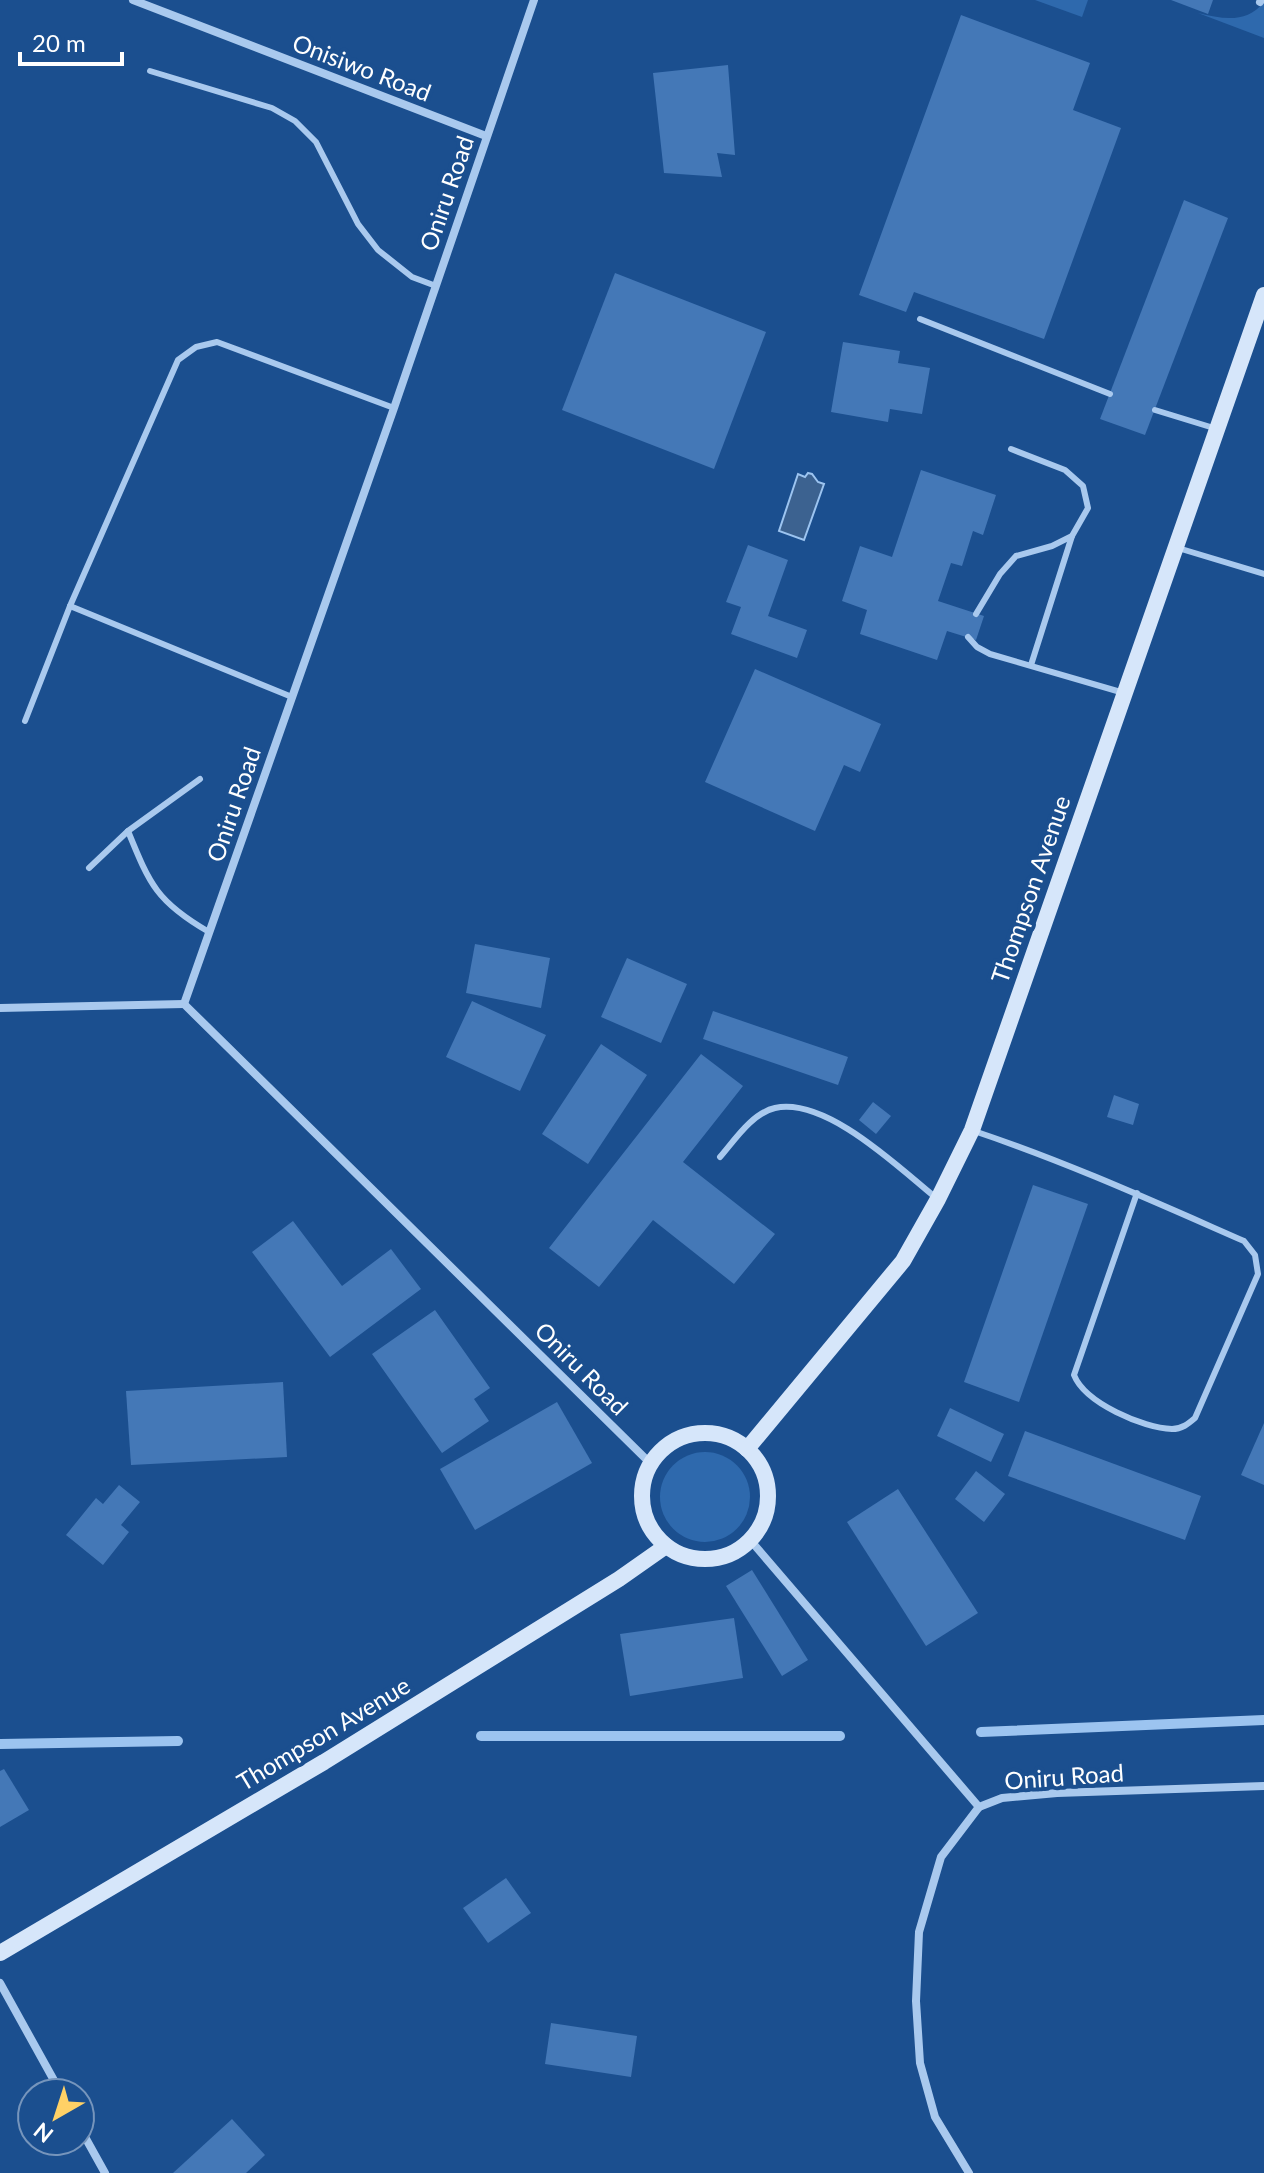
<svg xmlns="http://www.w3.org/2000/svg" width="1264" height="2173" viewBox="0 0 1264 2173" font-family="Lato,sans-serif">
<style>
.green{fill:#2e69ad}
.water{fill:#3c6290;stroke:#9cc4f0;stroke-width:2}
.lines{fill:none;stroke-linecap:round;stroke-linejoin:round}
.stream{stroke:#9cc4f0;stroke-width:10}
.building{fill:#4478b7}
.lane{stroke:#a9c9ee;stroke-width:6}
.street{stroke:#a9c9ee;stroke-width:8}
.secondary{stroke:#d6e6fa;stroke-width:16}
.labels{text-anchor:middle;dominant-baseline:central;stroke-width:8;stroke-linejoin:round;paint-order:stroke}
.street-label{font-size:24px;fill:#fff;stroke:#1b4f8f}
</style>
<rect width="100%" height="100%" fill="#1b4f8f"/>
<g class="green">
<path d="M1035 0H1088L1082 17Z"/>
<path d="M1264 2V38L1198 13C1223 19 1246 24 1264 2Z"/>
<circle cx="705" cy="1497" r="45"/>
</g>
<path class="water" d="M808 473 812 474 818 482 824 484 804 540 779 531 798 474 805 477Z"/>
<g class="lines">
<g class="stream">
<path d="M981 1732 1264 1720"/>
<path d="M481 1736H840"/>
<path d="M0 1744 178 1741"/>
</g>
</g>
<g class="building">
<path d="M1171 0H1213L1208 14Z"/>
<path d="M961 15 1090 63 1073 110 1121 128 1044 339 914 292 906 312 859 295Z"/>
<path d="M728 65 735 155 717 153 722 177 664 173 653 73Z"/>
<path d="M1184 200 1228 218 1145 435 1100 419Z"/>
<path d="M615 273 766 332 714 469 562 410Z"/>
<path d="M843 342 900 351 898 363 930 368 922 414 890 409 888 422 831 412Z"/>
<path d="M921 470 996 495 983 535 973 531 962 566 951 563 938 601 984 616 976 640 947 631 937 660 860 634 867 610 842 601 860 546 892 557Z"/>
<path d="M748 545 788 560 768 616 807 630 797 658 731 634 741 607 726 602Z"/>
<path d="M755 669 881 724 860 772 844 765 815 831 705 782Z"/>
<path d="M475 944 550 958 541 1008 466 993Z"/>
<path d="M627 958 687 984 661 1043 601 1017Z"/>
<path d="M472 1001 546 1035 520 1091 446 1057Z"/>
<path d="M713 1011 848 1057 838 1085 703 1039Z"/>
<path d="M601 1044 647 1075 588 1164 542 1134Z"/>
<path d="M701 1054 743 1086 683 1162 775 1234 734 1284 653 1220 599 1287 549 1248Z"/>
<path d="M1114 1095 1139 1104 1133 1125 1107 1117Z"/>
<path d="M873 1102 891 1116 876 1134 859 1120Z"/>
<path d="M1033 1185 1088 1204 1019 1402 964 1382Z"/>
<path d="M293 1221 342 1286 391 1249 421 1289 330 1357 252 1252Z"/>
<path d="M435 1310 490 1388 474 1399 489 1421 442 1453 372 1354Z"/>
<path d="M283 1382 287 1457 131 1465 126 1391Z"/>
<path d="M557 1402 592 1463 475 1530 440 1469Z"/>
<path d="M950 1408 1004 1434 991 1462 937 1436Z"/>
<path d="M1264 1423V1485L1241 1475Z"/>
<path d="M1025 1431 1201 1496 1185 1540 1008 1476Z"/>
<path d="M976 1471 1005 1494 984 1522 955 1499Z"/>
<path d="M119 1485 140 1502 121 1525 129 1532 103 1565 66 1535 96 1498 103 1504Z"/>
<path d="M898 1489 978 1613 926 1646 847 1522Z"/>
<path d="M752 1570 808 1660 782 1676 726 1586Z"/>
<path d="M734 1618 743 1678 630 1696 620 1634Z"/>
<path d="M4 1769 29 1810 0 1827V1771Z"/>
<path d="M506 1878 531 1913 488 1943 463 1908Z"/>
<path d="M551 2023 637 2036 631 2077 545 2064Z"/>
<path d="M232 2119 265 2155 246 2173H173Z"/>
</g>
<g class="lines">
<g class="lane">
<path d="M150 71 272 108 295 121 316 142 358 224 378 250 412 277 436 286"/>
<path d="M920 319 1110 394"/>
<path d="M1155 410 1217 429"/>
<path d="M1178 548 1264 574"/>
<path d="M70 606 292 697"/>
<path d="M976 614 1000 574 1016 556 1052 546 1072 536 1088 508 1083 486 1065 470 1011 449"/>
<path d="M968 637 977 647 990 654 1124 693"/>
<path d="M1031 665 1072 536"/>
<path d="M25 721 70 606 178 360 196 347 217 342 394 408"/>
<path d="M128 831C150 885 157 902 209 932"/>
<path d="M89 868 128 831 200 779"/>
<path d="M974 1131C1067 1162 1155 1202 1244 1241L1255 1255 1258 1274 1195 1418C1188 1424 1182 1429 1172 1429 1143 1428 1085 1403 1074 1375L1137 1193"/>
<path d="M720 1157C734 1141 752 1113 775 1108 826 1097 898 1167 935 1197"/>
</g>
<g class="street">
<path d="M133 0 486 136"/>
<path d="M1260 2 1261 0"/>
<path d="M184 1004 394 408 534 0"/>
<path d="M184 1004 650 1463"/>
<path d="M0 1008 184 1004"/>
<path d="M751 1541 979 1807 1002 1798 1057 1793 1264 1786"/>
<path d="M0 1983 61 2093"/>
<path d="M80 2128 105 2173"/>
<path d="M969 2173 935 2117 920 2063 916 2001 919 1932 941 1857 979 1807"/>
</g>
<g class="secondary">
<circle cx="705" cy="1496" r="63"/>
<path d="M747 1449 903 1261 938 1199 972 1130 1264 295"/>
<path d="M0 1953 324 1762 619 1579 666 1546"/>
</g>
</g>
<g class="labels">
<g class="street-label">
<text transform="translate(362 67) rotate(21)">Onisiwo Road</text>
<text transform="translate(446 193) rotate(-71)">Oniru Road</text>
<text transform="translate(233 804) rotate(-71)">Oniru Road</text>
<text transform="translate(1030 889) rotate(-71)">Thompson Avenue</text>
<text transform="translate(582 1368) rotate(45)">Oniru Road</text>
<text transform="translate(323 1733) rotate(-31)">Thompson Avenue</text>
<text transform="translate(1064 1776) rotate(-4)">Oniru Road</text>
</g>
</g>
<g transform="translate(56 2117) rotate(219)"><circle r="38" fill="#1b4f8f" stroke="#7695bc" stroke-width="2"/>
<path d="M0-6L14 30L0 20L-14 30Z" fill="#ffd166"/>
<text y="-12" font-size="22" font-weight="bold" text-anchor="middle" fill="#ffffff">N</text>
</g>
<path d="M20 52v12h102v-12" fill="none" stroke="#ffffff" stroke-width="4"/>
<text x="32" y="52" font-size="24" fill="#ffffff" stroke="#1b4f8f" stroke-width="6" paint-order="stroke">20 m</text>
</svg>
